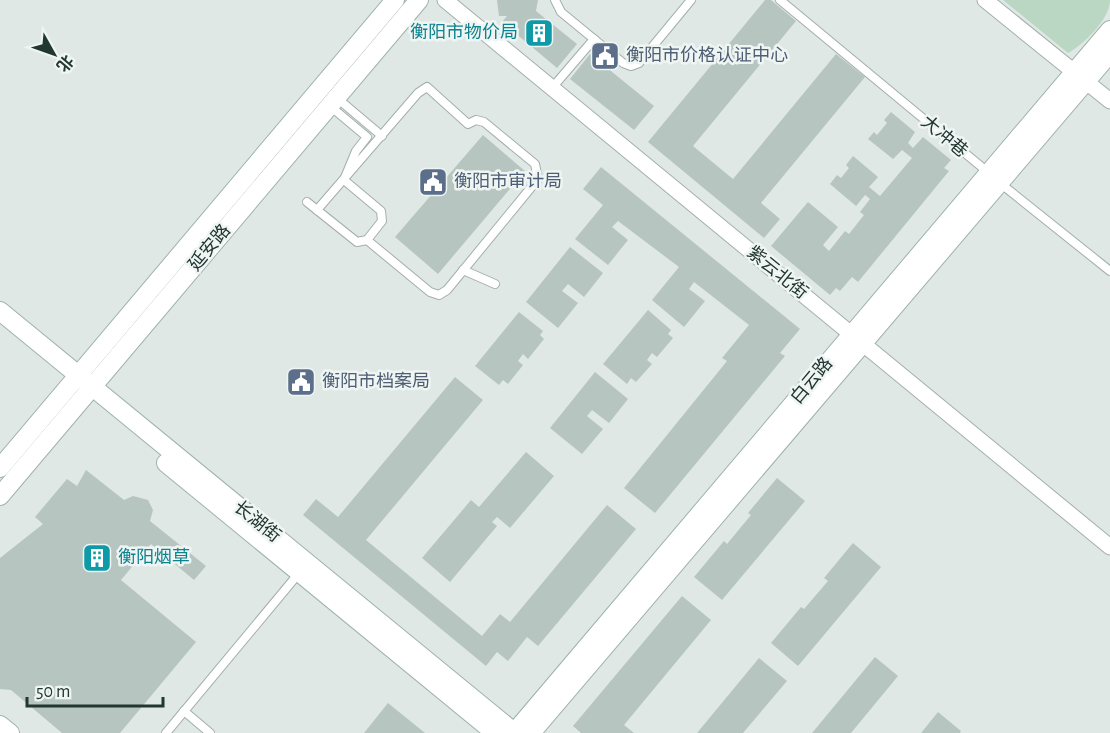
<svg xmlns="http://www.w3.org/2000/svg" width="1110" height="733" viewBox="0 0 1110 733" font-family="'Alegreya Sans','Noto Sans SC',sans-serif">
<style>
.green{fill:#bad7c4}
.building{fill:#b7c5c1}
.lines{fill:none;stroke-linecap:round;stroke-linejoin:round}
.lane-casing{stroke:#a3afac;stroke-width:10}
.street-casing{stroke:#a3afac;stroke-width:17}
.secondary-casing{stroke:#9fb2ad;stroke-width:20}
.lane{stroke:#fff;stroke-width:8}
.street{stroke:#fff;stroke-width:15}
.secondary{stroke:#fff;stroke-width:18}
.labels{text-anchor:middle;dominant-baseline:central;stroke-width:5;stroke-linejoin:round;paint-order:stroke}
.culture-label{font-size:18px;fill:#0d838f;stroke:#eff5f2;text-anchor:end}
.service-label{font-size:18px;fill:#4e5e75;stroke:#eff5f2;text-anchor:start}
.street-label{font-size:18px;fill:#223632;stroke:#eff5f2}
</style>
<rect width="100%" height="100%" fill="#dfe8e5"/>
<path class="green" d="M1003 0H1110C1110 19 1084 44 1068 53Z"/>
<g class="building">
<path d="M497 0H538L536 11 577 44 557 68 502 22 507 16H499Z"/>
<path d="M765 0H771L796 21 693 146 733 179 836 54 865 77 761 203 780 219 764 238 648 142Z"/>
<path d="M590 54 654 106 634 130 570 79Z"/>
<path d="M891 112 915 132 908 143 913 148 923 137 951 160 944 168 949 171 858 282 852 277 840 291 836 288 830 295 771 246 808 202 838 227 823 245 829 251 845 231 849 234 864 215 860 212 870 199 865 195 856 206 830 184 837 175 841 178 849 168 846 165 853 156 878 177 869 187 880 196 912 158 902 150 893 159 868 139 874 132 877 135 887 123 884 120Z"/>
<path d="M483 135 525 171 438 274 395 237Z"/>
<path d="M601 167 800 329 780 353 785 356 655 513 624 488 727 361 722 358 749 325 694 282 689 289 705 301 684 327 652 300 679 267 618 221 612 227 628 240 608 265 575 239 603 205 583 189Z"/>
<path d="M570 247 603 273 584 297 568 284 562 291 578 303 558 328 526 302Z"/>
<path d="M648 310 671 330 668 334 673 338 657 357 652 353 647 360 652 364 636 382 631 378 627 384 603 364Z"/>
<path d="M519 312 543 331 540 335 544 339 528 359 523 354 518 361 523 365 508 384 503 380 499 385 475 366Z"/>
<path d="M595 372 628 399 609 423 592 410 587 416 603 429 582 454 550 428Z"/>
<path d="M455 377 483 400 366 540 482 636 500 614 510 622 607 505 636 529 538 646 527 637 508 661 497 652 486 666 303 515 316 499 338 517Z"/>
<path d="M526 452 554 476 510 528 497 517 492 522 497 526 450 582 422 558 471 500 479 507Z"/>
<path d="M86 470 124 500 133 496 148 500 153 510 150 521 206 566 194 580 151 544 121 580 196 642 120 733H62L11 690 0 689V558L43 524 35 517 67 479 77 486Z"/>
<path d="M777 478 805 501 722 600 694 577 724 541 727 544 751 515 748 513Z"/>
<path d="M853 543 881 567 798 666 771 643 801 607 804 609 828 581 824 578Z"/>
<path d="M682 596 711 620 624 725 634 733H581L573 726Z"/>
<path d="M875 657 898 676 851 733H812Z"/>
<path d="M759 658 787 681 743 733H697Z"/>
<path d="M388 703 425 733H364Z"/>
<path d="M938 712 961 731 960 733H921Z"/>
</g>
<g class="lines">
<g class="lane-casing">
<g id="lane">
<path d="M555 0 561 12 623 63 631 66 639 63 691 0"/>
<path d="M780 0 989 173"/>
<path d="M552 88 594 39"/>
<path d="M337 98 382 136"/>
<path d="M1000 183 1110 271"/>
<path d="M307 202 357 242 367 240 382 221 381 211 344 180 356 151 367 137 330 106"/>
<path d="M317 210 418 93 427 87 468 124 476 120 484 122 535 164 538 179 447 290 439 295 430 292 367 240"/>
<path d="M463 270 495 284"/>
<path d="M184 711 210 733"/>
<path d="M166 733 299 573"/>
</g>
</g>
<g class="street-casing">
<g id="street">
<path d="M445 0 1110 547"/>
<path d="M985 0 1110 101"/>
</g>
</g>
<g class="secondary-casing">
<g id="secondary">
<path d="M0 311 515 733"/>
<path d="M166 463 495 733"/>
<path d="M0 468 395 0"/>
<path d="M0 496 419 0"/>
<path d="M0 725 10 733"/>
<path d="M514 733 1110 30"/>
<path d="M531 733 1110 53"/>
</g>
</g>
<use href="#lane" class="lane"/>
<use href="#street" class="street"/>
<use href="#secondary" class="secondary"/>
</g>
<defs>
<g id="building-square" transform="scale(1.5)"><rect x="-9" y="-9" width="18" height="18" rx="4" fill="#0f9aa8" stroke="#eff5f2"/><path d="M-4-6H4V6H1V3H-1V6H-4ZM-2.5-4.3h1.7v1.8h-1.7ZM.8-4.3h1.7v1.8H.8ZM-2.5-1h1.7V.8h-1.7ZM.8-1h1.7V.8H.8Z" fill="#fff"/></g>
<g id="civic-square" transform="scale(1.5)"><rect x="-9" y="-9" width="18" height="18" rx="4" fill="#5c6f8a" stroke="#eff5f2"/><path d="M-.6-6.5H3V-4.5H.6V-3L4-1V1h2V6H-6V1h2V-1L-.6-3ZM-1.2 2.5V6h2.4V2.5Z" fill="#fff"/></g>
</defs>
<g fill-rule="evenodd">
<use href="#building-square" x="539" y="33"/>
<use href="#civic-square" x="605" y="56"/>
<use href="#civic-square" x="433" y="182"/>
<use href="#civic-square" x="301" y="382"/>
<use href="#building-square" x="97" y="558"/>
</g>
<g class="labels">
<g class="culture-label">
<text x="518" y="33">衡阳市物价局</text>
<text x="118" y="558" text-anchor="start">衡阳烟草</text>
</g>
<g class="service-label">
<text x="626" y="56">衡阳市价格认证中心</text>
<text x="454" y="182">衡阳市审计局</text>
<text x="322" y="382">衡阳市档案局</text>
</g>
<g class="street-label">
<text transform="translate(944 137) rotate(40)">大冲巷</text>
<text transform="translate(210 248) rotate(-50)">延安路</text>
<text transform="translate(777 273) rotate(39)">紫云北街</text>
<text transform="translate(812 381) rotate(-50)">白云路</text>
<text transform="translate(257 522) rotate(39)">长湖街</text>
</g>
</g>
<g transform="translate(54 54) rotate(130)" stroke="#eff5f2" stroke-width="4.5" paint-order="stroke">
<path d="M0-4.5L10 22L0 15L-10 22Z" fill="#223632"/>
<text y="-9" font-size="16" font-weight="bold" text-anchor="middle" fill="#223632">北</text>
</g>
<path d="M27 697v9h136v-9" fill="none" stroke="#223632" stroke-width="3"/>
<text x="36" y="697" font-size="18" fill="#223632" stroke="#eff5f2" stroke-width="4.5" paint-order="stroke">50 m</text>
</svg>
